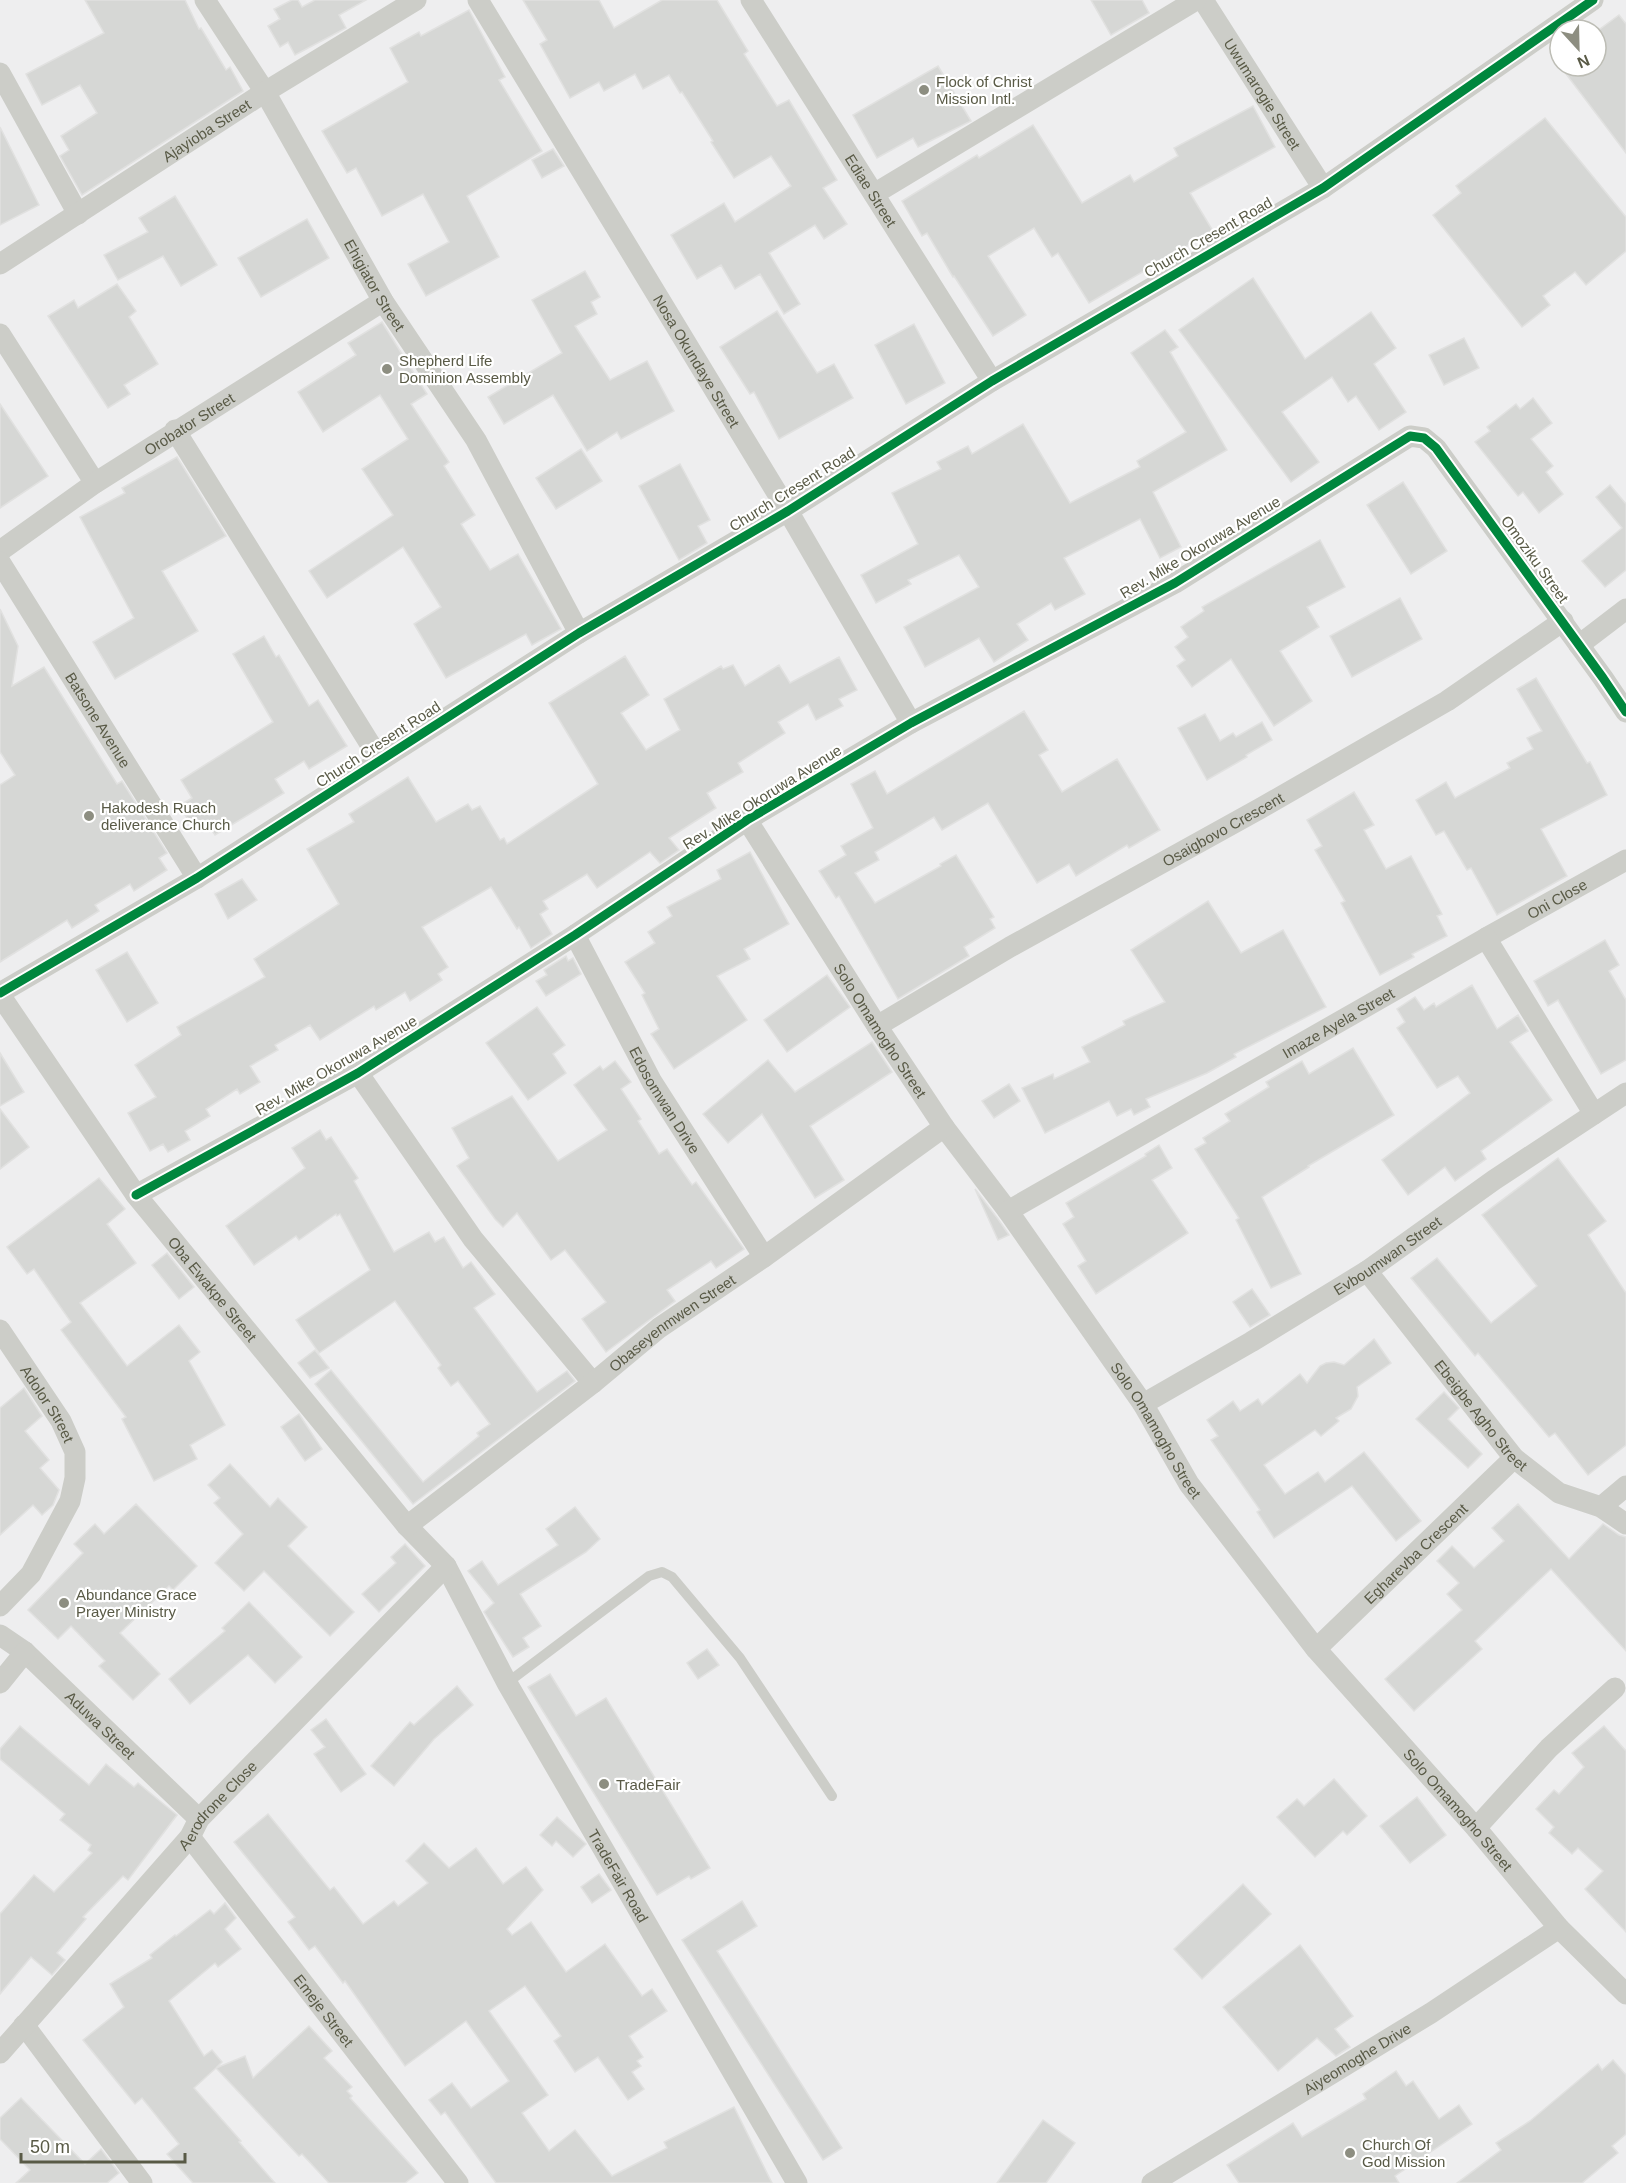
<svg xmlns="http://www.w3.org/2000/svg" width="1626" height="2183" viewBox="0 0 1626 2183" font-family="Helvetica,sans-serif">
<style>
.building{fill:#d6d7d5;stroke:#e1e1e0;stroke-width:1.5}
.lines{fill:none;stroke-linecap:round;stroke-linejoin:round}
.service{stroke:#cccdc8;stroke-width:10}
.minor{stroke:#cccdc8;stroke-width:21}
.cycleway-casing{stroke:#fff;stroke-width:13}
.cycleway{stroke:#00873e;stroke-width:9}
.poi-dot{fill:#8d8e81;stroke:#fff;stroke-width:2}
.labels{text-anchor:middle;dominant-baseline:central;stroke-width:4.5;stroke-linejoin:round;paint-order:stroke}
.poi-label{font-size:15px;fill:#595a46;stroke:#fff;text-anchor:start}
.street-label{font-size:15px;fill:#595a46;stroke:#fff}
</style>
<rect width="100%" height="100%" fill="#eeeeef"/>
<g class="building">
<path d="M85 0H185L199 29 201 28 226 70 230 67 243 91 82 195 60 156 69 150 61 136 97 113 80 85 42 105 26 74 104 33Z"/>
<path d="M292 0H298L302 7 315 0H366L339 15 346 28 295 55 288 42 280 47 268 26 280 19 274 9Z"/>
<path d="M523 0H599L614 28 662 0H717L748 51 744 54 777 106 789 100 837 180 823 188 847 224 824 239 815 225 769 253 800 304 784 314 760 274 735 289 721 265 697 279 671 235 724 203 735 222 791 186 771 156 734 178 711 142 713 141 682 92 680 93 669 75 643 89 635 74 604 91 599 82 570 98 540 44 547 40Z"/>
<path d="M1091 0H1142L1149 13 1111 35Z"/>
<path d="M469 10 505 77 499 80 542 151 467 196 499 257 426 296 408 264 449 242 423 194 382 216 356 168 347 173 322 131 408 82 390 48 419 32 421 36Z"/>
<path d="M1619 15 1626 24V153L1560 66H1596V32Z"/>
<path d="M938 66 971 121 918 147 913 138 877 158 853 115Z"/>
<path d="M1253 106 1275 147 1190 193 1213 231 1089 303 1058 253 1052 257 1034 228 988 256 1026 315 993 336 954 276 953 277 927 233 922 236 902 201 977 155 979 158 1033 125 1082 203 1130 175 1134 182 1178 156 1174 148Z"/>
<path d="M1545 118 1626 217V251L1586 285 1575 272 1543 296 1550 305 1522 327 1433 215 1461 193 1456 186Z"/>
<path d="M0 127 39 205 0 225Z"/>
<path d="M553 149 564 166 542 178 532 160Z"/>
<path d="M175 196 217 265 181 286 163 256 118 280 104 255 148 232 139 218Z"/>
<path d="M307 219 329 258 261 297 238 258Z"/>
<path d="M585 271 600 297 591 302 597 314 575 326 610 380 647 361 674 411 621 439 617 432 587 451 553 395 504 424 488 397 562 353 532 300Z"/>
<path d="M1253 278 1305 359 1371 312 1396 348 1374 364 1406 412 1379 430 1356 396 1348 402 1332 377 1282 412 1319 462 1291 482 1179 330Z"/>
<path d="M117 284 136 311 129 317 158 364 124 385 130 394 108 408 48 316 74 300 78 308Z"/>
<path d="M777 311 817 373 834 364 853 398 779 439 754 392 750 394 720 347Z"/>
<path d="M382 322 427 394 411 404 449 462 444 466 475 515 461 524 490 570 518 554 561 629 532 645 526 634 446 678 414 624 441 607 403 547 327 598 309 571 393 515 362 469 408 439 380 395 323 432 298 392 356 355 348 343Z"/>
<path d="M914 324 945 383 906 404 875 345Z"/>
<path d="M1165 330 1178 347 1170 352 1227 450 1153 492 1181 547 1160 558 1140 519 1064 558 1085 594 1055 610 1051 603 1017 624 1028 640 994 662 979 638 925 667 904 627 979 587 959 555 908 580 911 584 876 603 861 575 918 544 892 493 941 469 937 462 968 446 972 454 1023 424 1070 503 1140 467 1137 461 1186 432 1131 353Z"/>
<path d="M1464 338 1479 368 1444 385 1429 355Z"/>
<path d="M1533 398 1552 423 1531 439 1553 466 1546 472 1563 494 1539 513 1523 492 1518 496 1475 442 1490 431 1487 427 1516 404 1520 409Z"/>
<path d="M0 404 48 476 0 508Z"/>
<path d="M581 449 602 481 556 509 536 478Z"/>
<path d="M177 457 226 536 162 571 198 631 115 679 93 642 134 618 80 517 125 493 122 488Z"/>
<path d="M680 464 710 520 698 526 707 543 679 560 639 486Z"/>
<path d="M1403 482 1447 551 1411 574 1367 505Z"/>
<path d="M1610 485 1626 504V570L1605 587 1582 561 1622 528 1596 497Z"/>
<path d="M1320 540 1345 587 1307 607 1319 627 1280 651 1312 701 1274 726 1231 659 1192 687 1177 666 1185 660 1175 647 1188 637 1181 627 1204 611 1202 607Z"/>
<path d="M1400 598 1422 639 1352 677 1330 636Z"/>
<path d="M0 609 18 646 12 686 44 667 117 784 122 781 167 853 159 858 167 870 134 891 130 884 95 905 99 911 72 928 67 920 0 962V785L15 775 0 752Z"/>
<path d="M264 636 276 657 279 655 309 706 318 700 347 746 309 769 304 761 275 779 284 793 215 835 207 823 196 831 179 806 192 798 181 780 273 722 233 654Z"/>
<path d="M625 656 649 695 621 713 646 750 680 730 664 699 721 666 723 669 733 665 745 686 779 665 790 683 839 657 857 690 839 699 843 706 816 720 808 704 778 722 785 733 738 763 743 772 707 793 716 808 669 838 679 850 660 863 650 852 597 888 587 874 543 901 548 909 540 914 552 934 531 948 519 927 517 929 491 887 422 927 448 967 438 974 442 980 410 1001 405 992 376 1010 374 1006 320 1040 310 1025 275 1045 278 1050 250 1066 260 1082 240 1094 237 1089 206 1109 210 1116 185 1131 190 1140 168 1152 163 1144 150 1151 128 1113 156 1097 135 1065 181 1035 177 1027 265 977 254 959 339 904 307 849 354 822 349 814 408 777 436 822 468 804 472 810 480 806 500 840 504 838 507 844 598 784 549 703Z"/>
<path d="M1536 678 1587 763 1590 762 1607 795 1541 829 1567 876 1497 915 1471 868 1467 870 1444 831 1436 835 1416 800 1446 782 1455 798 1510 768 1507 763 1533 749 1527 738 1542 731 1517 689Z"/>
<path d="M1024 711 1048 750 1039 755 1062 792 1117 759 1160 830 1129 848 1127 845 1076 876 1069 864 1037 883 988 803 942 830 934 817 875 852 879 860 855 873 875 903 941 866 940 864 956 855 994 917 990 919 995 928 964 947 969 956 898 999 839 896 836 898 819 871 846 855 841 846 873 828 851 784 875 771 887 794Z"/>
<path d="M1205 714 1220 741 1233 733 1236 737 1262 722 1272 740 1246 755 1247 757 1207 780 1178 728Z"/>
<path d="M1354 792 1374 825 1364 830 1386 869 1411 856 1442 914 1437 916 1447 936 1412 954 1414 957 1380 975 1341 903 1345 901 1315 850 1322 846 1307 820Z"/>
<path d="M750 852 789 924 744 949 750 959 717 976 747 1020 674 1069 651 1034 659 1029 642 995 645 993 625 962 655 943 648 932 672 916 667 907 721 879 717 870Z"/>
<path d="M242 879 257 900 228 919 215 894Z"/>
<path d="M1208 901 1241 953 1283 930 1326 1007 1234 1054 1236 1057 1207 1073 1146 1099 1150 1107 1134 1115 1131 1109 1117 1116 1109 1101 1045 1133 1022 1088 1053 1074 1054 1079 1090 1062 1082 1047 1125 1025 1123 1021 1165 1002 1131 950Z"/>
<path d="M1605 940 1619 965 1609 971 1626 1000V1060L1601 1074 1558 1000 1548 1006 1534 981Z"/>
<path d="M127 952 158 1003 127 1022 96 970Z"/>
<path d="M566 956 568 961 573 958 581 974 546 996 536 981 547 975 544 970Z"/>
<path d="M827 975 850 1007 787 1052 764 1020Z"/>
<path d="M1472 985 1497 1029 1518 1015 1528 1031 1510 1042 1552 1100 1481 1151 1486 1159 1455 1181 1445 1167 1408 1195 1382 1160 1470 1093 1458 1076 1437 1088 1397 1028 1405 1022 1397 1009 1415 997 1424 1010 1434 1003 1436 1007Z"/>
<path d="M537 1007 565 1045 553 1054 566 1073 528 1100 486 1043Z"/>
<path d="M872 1042 892 1072 810 1126 844 1180 815 1198 762 1114 728 1143 703 1114 768 1060 795 1092Z"/>
<path d="M1353 1048 1394 1115 1308 1166 1309 1167 1262 1197 1301 1274 1271 1288 1236 1220 1239 1218 1195 1149 1206 1143 1203 1138 1230 1121 1225 1114 1269 1087 1266 1082 1302 1061 1309 1074Z"/>
<path d="M0 1053 24 1092 0 1106Z"/>
<path d="M615 1061 631 1082 621 1089 641 1119 638 1121 659 1154 667 1149 692 1185 696 1182 744 1249 716 1268 711 1261 667 1290 675 1301 606 1352 582 1319 606 1302 565 1250 551 1260 517 1213 503 1227 495 1219 457 1166 469 1158 452 1128 512 1096 558 1161 607 1130 574 1085 600 1066 603 1070Z"/>
<path d="M1009 1084 1020 1101 994 1118 982 1101Z"/>
<path d="M0 1109 29 1147 0 1169Z"/>
<path d="M320 1130 326 1140 331 1137 358 1178 354 1181 394 1252 429 1232 435 1242 444 1237 463 1268 471 1262 495 1294 474 1308 537 1392 567 1371 575 1381 413 1504 315 1384 331 1370 423 1482 479 1436 477 1433 490 1424 458 1381 451 1386 438 1368 441 1365 395 1301 319 1353 296 1320 370 1270 340 1214 337 1216 336 1214 299 1240 296 1236 254 1265 226 1226 305 1168 292 1148Z"/>
<path d="M1159 1145 1172 1168 1152 1180 1188 1233 1096 1294 1078 1266 1086 1261 1063 1224 1074 1217 1066 1203 1146 1156 1145 1154Z"/>
<path d="M1558 1158 1606 1221 1588 1235 1626 1293V1445L1588 1475 1555 1433 1549 1437 1478 1353 1475 1356 1411 1278 1437 1258 1491 1323 1537 1286 1482 1215Z"/>
<path d="M99 1178 125 1209 107 1224 136 1263 80 1303 127 1366 179 1325 200 1352 189 1361 225 1425 190 1445 197 1459 154 1481 122 1419 126 1417 61 1330 71 1322 34 1269 27 1274 7 1247Z"/>
<path d="M975 1189 998 1219 1009 1235 998 1240Z"/>
<path d="M167 1253 194 1287 179 1299 152 1265Z"/>
<path d="M1252 1289 1270 1315 1250 1327 1233 1302Z"/>
<path d="M1374 1339 1391 1363 1357 1387 1358 1396 1351 1409 1336 1418 1339 1421 1321 1436 1315 1430 1264 1465 1285 1494 1318 1472 1325 1482 1364 1452 1421 1521 1396 1541 1352 1486 1274 1538 1257 1512 1260 1510 1211 1440 1218 1436 1207 1420 1233 1401 1240 1411 1258 1399 1262 1405 1300 1374 1307 1383 1320 1366 1326 1363 1334 1362 1344 1365Z"/>
<path d="M315 1350 329 1368 310 1378 298 1363Z"/>
<path d="M24 1388 42 1416 25 1431 49 1460 40 1468 59 1490 53 1505 42 1515 33 1505 0 1535V1408Z"/>
<path d="M1444 1392 1459 1408 1448 1419 1482 1454 1468 1468 1416 1419Z"/>
<path d="M299 1414 322 1449 305 1461 281 1427Z"/>
<path d="M230 1464 270 1507 278 1498 307 1527 288 1546 354 1612 330 1636 264 1571 244 1591 215 1563 243 1534 214 1503 220 1498 208 1485Z"/>
<path d="M136 1504 197 1566 173 1590 169 1586 120 1633 160 1674 133 1700 99 1666 105 1661 71 1626 58 1639 28 1610 83 1553 74 1544 95 1524 104 1534Z"/>
<path d="M1518 1504 1569 1559 1603 1524 1619 1535 1626 1537V1651L1551 1569 1475 1641 1482 1649 1414 1711 1385 1679 1462 1610 1447 1594 1459 1583 1437 1561 1452 1546 1474 1568 1504 1541 1492 1528Z"/>
<path d="M575 1507 600 1539 586 1552 520 1594 541 1626 523 1638 529 1647 513 1657 484 1612 494 1603 468 1571 482 1561 498 1585 558 1545 546 1529Z"/>
<path d="M405 1544 425 1566 379 1612 362 1594 396 1563 391 1557Z"/>
<path d="M249 1602 302 1657 275 1683 248 1655 190 1704 169 1679 225 1631 222 1628Z"/>
<path d="M707 1649 719 1665 698 1679 687 1663Z"/>
<path d="M550 1674 576 1716 606 1698 710 1868 691 1879 689 1876 657 1895 528 1687Z"/>
<path d="M457 1686 473 1705 434 1739 394 1786 371 1766 410 1722 414 1725Z"/>
<path d="M326 1719 366 1774 341 1792 314 1754 325 1747 311 1730Z"/>
<path d="M20 1726 89 1785 106 1764 134 1787 138 1783 177 1815 128 1880 123 1876 83 1917 86 1919 57 1953 65 1960 52 1975 31 1957 0 1994V1914L34 1875 54 1892 92 1853 88 1850 91 1845 60 1820 65 1814 0 1759V1749Z"/>
<path d="M1604 1726 1626 1751V1932L1585 1889 1603 1871 1578 1848 1572 1854 1549 1833 1554 1827 1536 1809 1554 1790 1559 1794 1584 1767 1572 1753Z"/>
<path d="M1334 1779 1367 1816 1347 1835 1343 1831 1315 1857 1277 1817 1297 1799 1304 1806Z"/>
<path d="M1417 1797 1446 1835 1410 1863 1380 1826Z"/>
<path d="M268 1814 330 1890 334 1887 363 1924 394 1901 398 1906 428 1883 406 1861 424 1843 449 1868 476 1848 503 1884 526 1867 543 1890 507 1929 512 1935 531 1922 566 1972 605 1944 642 1996 652 1989 667 2011 629 2036 643 2057 637 2061 641 2066 632 2072 644 2089 628 2100 598 2057 575 2072 554 2041 561 2036 525 1986 489 2011 548 2095 522 2113 549 2151 575 2130 612 2176 667 2148 664 2142 734 2107 772 2183H496L445 2112 441 2115 429 2100 452 2083 471 2108 509 2081 466 2021 405 2066 345 1981 343 1983 315 1946 309 1950 288 1922 295 1917 234 1842Z"/>
<path d="M557 1817 586 1844 573 1857 556 1841 552 1846 540 1835Z"/>
<path d="M599 1874 611 1890 592 1903 581 1887Z"/>
<path d="M1243 1884 1271 1914 1202 1979 1174 1949Z"/>
<path d="M742 1901 757 1926 717 1951 842 2148 823 2160 682 1940Z"/>
<path d="M225 1903 236 1918 225 1929 241 1949 218 1967 215 1963 169 2001 204 2056 212 2050 222 2062 216 2068 245 2056 253 2078 309 2026 332 2051 324 2058 352 2087 347 2091 352 2096 350 2098 418 2173 405 2183H329L302 2154 299 2156 216 2068 194 2088 241 2141 239 2142 275 2183H193L167 2154 179 2144 142 2098 135 2104 83 2040 124 2007 110 1984 152 1958 150 1955 175 1935 176 1936 210 1910 214 1914Z"/>
<path d="M1300 1945 1353 2016 1335 2029 1350 2047 1336 2056 1317 2038 1278 2071 1223 2007Z"/>
<path d="M1613 2060 1626 2075V2134L1612 2146 1618 2153 1582 2183H1457L1501 2150 1496 2143 1530 2121 1598 2064 1602 2070Z"/>
<path d="M1396 2071 1406 2086 1413 2081 1439 2119 1459 2105 1472 2124 1395 2176 1399 2183H1239L1227 2165 1293 2123 1302 2137 1366 2099 1363 2094Z"/>
<path d="M21 2098 85 2164 101 2149 119 2173 107 2183H16L30 2170 0 2139V2118Z"/>
<path d="M1043 2120 1075 2143 1046 2183H997Z"/>
</g>
<g class="lines">
<path class="service" d="M507 1683 649 1576 662 1572 672 1577 740 1658 832 1796"/>
<g class="minor">
<path id="s1" d="M205 0 265 92 383 301 476 440 579 633"/>
<path id="s2" d="M478 0 788 511 911 723"/>
<path id="s3" d="M751 0 992 381"/>
<path id="s4" d="M1203 0 1323 188"/>
<path d="M0 73 78 214"/>
<path d="M874 194 1196 0"/>
<path id="s5" d="M0 264 265 92 416 0"/>
<path d="M0 334 95 483"/>
<path d="M175 430 380 760"/>
<path id="s6" d="M0 551 95 483 383 301"/>
<path id="s7" d="M0 562 197 878"/>
<path d="M1579 645 1626 609"/>
<path id="s8" d="M747 820 877 1026 944 1127 1008 1211 1143 1404 1189 1484 1316 1649 1476 1828 1559 1928 1626 1994"/>
<path id="s9" d="M575 935 652 1082 764 1257"/>
<path id="s10" d="M1486 938 1626 860"/>
<path d="M0 993 197 878 579 633 788 511 992 381 1323 188 1593 0"/>
<path id="s11" d="M0 995 136 1195 407 1526 446 1566 507 1683 797 2183"/>
<path id="s12" d="M877 1026 1010 947 1261 808 1447 701 1563 621"/>
<path d="M358 1073 473 1239 593 1383"/>
<path d="M136 1195 358 1073 575 935 747 820 911 723 1175 583 1410 436 1424 438 1436 448 1603 678 1626 712"/>
<path id="s13" d="M1008 1211 1486 938 1594 1114"/>
<path id="s14" d="M1367 1271 1514 1458 1559 1493 1601 1507 1626 1524"/>
<path id="s15" d="M0 1330 61 1421 75 1452V1478L70 1501 31 1574 0 1606"/>
<path id="s16" d="M1143 1404 1251 1342 1367 1271 1494 1180 1626 1093"/>
<path d="M1601 1507 1626 1486"/>
<path id="s17" d="M407 1526 593 1383 659 1328 764 1257 944 1127"/>
<path id="s18" d="M0 1635 25 1652 199 1819"/>
<path id="s19" d="M1316 1649 1514 1458"/>
<path d="M0 1683 25 1652"/>
<path d="M1476 1828 1549 1748 1615 1688"/>
<path id="s20" d="M190 1837 458 2183"/>
<path d="M24 2025 142 2183"/>
<path id="s21" d="M0 2053 190 1837 199 1819 446 1566"/>
<path id="s22" d="M1152 2183 1431 2013 1559 1928"/>
</g>
<g class="cycleway-casing">
<g id="cycleway">
<path d="M0 993 197 878 579 633 788 511 992 381 1323 188 1593 0"/>
<path d="M136 1195 358 1073 575 935 747 820 911 723 1175 583 1410 436 1424 438 1436 448 1603 678 1626 712"/>
</g>
</g>
<use href="#cycleway" class="cycleway"/>
</g>
<g class="poi-dot">
<circle cx="924" cy="90" r="6"/>
<circle cx="387" cy="369" r="6"/>
<circle cx="89" cy="816" r="6"/>
<circle cx="64" cy="1603" r="6"/>
<circle cx="604" cy="1784" r="6"/>
<circle cx="1350" cy="2153" r="6"/>
</g>
<g class="labels">
<g class="poi-label">
<text x="936" y="81">Flock of Christ<tspan x="936" dy="17">Mission Intl.</tspan></text>
<text x="399" y="360">Shepherd Life<tspan x="399" dy="17">Dominion Assembly</tspan></text>
<text x="101" y="807">Hakodesh Ruach<tspan x="101" dy="17">deliverance Church</tspan></text>
<text x="76" y="1594">Abundance Grace<tspan x="76" dy="17">Prayer Ministry</tspan></text>
<text x="616" y="1784">TradeFair</text>
<text x="1362" y="2144">Church Of<tspan x="1362" dy="17">God Mission</tspan></text>
</g>
<g class="street-label">
<text stroke="none"><textPath href="#s4" startOffset="111">Uwumarogie Street</textPath></text>
<text stroke="none"><textPath href="#s5" startOffset="246">Ajayioba Street</textPath></text>
<text stroke="none"><textPath href="#s3" startOffset="225">Ediae Street</textPath></text>
<text transform="translate(1208 237) rotate(-30)">Church Cresent Road</text>
<text stroke="none"><textPath href="#s1" startOffset="332">Ehigiator Street</textPath></text>
<text stroke="none"><textPath href="#s2" startOffset="422">Nosa Okundaye Street</textPath></text>
<text stroke="none"><textPath href="#s6" startOffset="228">Orobator Street</textPath></text>
<text transform="translate(792 489) rotate(-32)">Church Cresent Road</text>
<text transform="translate(1200 547) rotate(-31)">Rev. Mike Okoruwa Avenue</text>
<text transform="translate(1535 559) rotate(54)">Omoziku Street</text>
<text stroke="none"><textPath href="#s7" startOffset="186">Batsone Avenue</textPath></text>
<text transform="translate(378 744) rotate(-33)">Church Cresent Road</text>
<text transform="translate(762 797) rotate(-32)">Rev. Mike Okoruwa Avenue</text>
<text stroke="none"><textPath href="#s12" startOffset="398">Osaigbovo Crescent</textPath></text>
<text stroke="none"><textPath href="#s10" startOffset="81">Oni Close</textPath></text>
<text stroke="none"><textPath href="#s13" startOffset="380">Imaze Ayela Street</textPath></text>
<text stroke="none"><textPath href="#s8" startOffset="249">Solo Omamogho Street</textPath></text>
<text transform="translate(336 1065) rotate(-30)">Rev. Mike Okoruwa Avenue</text>
<text stroke="none"><textPath href="#s9" startOffset="188">Edosomwan Drive</textPath></text>
<text stroke="none"><textPath href="#s16" startOffset="286">Evboumwan Street</textPath></text>
<text stroke="none"><textPath href="#s11" startOffset="363">Oba Ewakpe Street</textPath></text>
<text stroke="none"><textPath href="#s17" startOffset="334">Obaseyenmwen Street</textPath></text>
<text stroke="none"><textPath href="#s15" startOffset="88">Adolor Street</textPath></text>
<text stroke="none"><textPath href="#s14" startOffset="184">Ebeigbe Agho Street</textPath></text>
<text stroke="none"><textPath href="#s8" startOffset="735">Solo Omamogho Street</textPath></text>
<text stroke="none"><textPath href="#s19" startOffset="138">Egharevba Crescent</textPath></text>
<text stroke="none"><textPath href="#s18" startOffset="135">Aduwa Street</textPath></text>
<text stroke="none"><textPath href="#s21" startOffset="330">Aerodrone Close</textPath></text>
<text stroke="none"><textPath href="#s8" startOffset="1221">Solo Omamogho Street</textPath></text>
<text stroke="none"><textPath href="#s11" startOffset="1080">TradeFair Road</textPath></text>
<text stroke="none"><textPath href="#s20" startOffset="219">Emeje Street</textPath></text>
<text stroke="none"><textPath href="#s22" startOffset="240">Aiyeomoghe Drive</textPath></text>
</g>
</g>
<g transform="translate(1578 48) rotate(158)"><circle r="28" fill="#ffffff" stroke="#bdbdb5" stroke-width="1.5"/>
<path d="M0-4.5L10 22L0 15L-10 22Z" fill="#8d8e81"/>
<text y="-9" font-size="16" font-weight="bold" text-anchor="middle" fill="#595a46">N</text>
</g>
<path d="M21 2153v9h164v-9" fill="none" stroke="#595a46" stroke-width="3"/>
<text x="30" y="2153" font-size="18" fill="#595a46" stroke="#ffffff" stroke-width="4.5" paint-order="stroke">50 m</text>
</svg>
